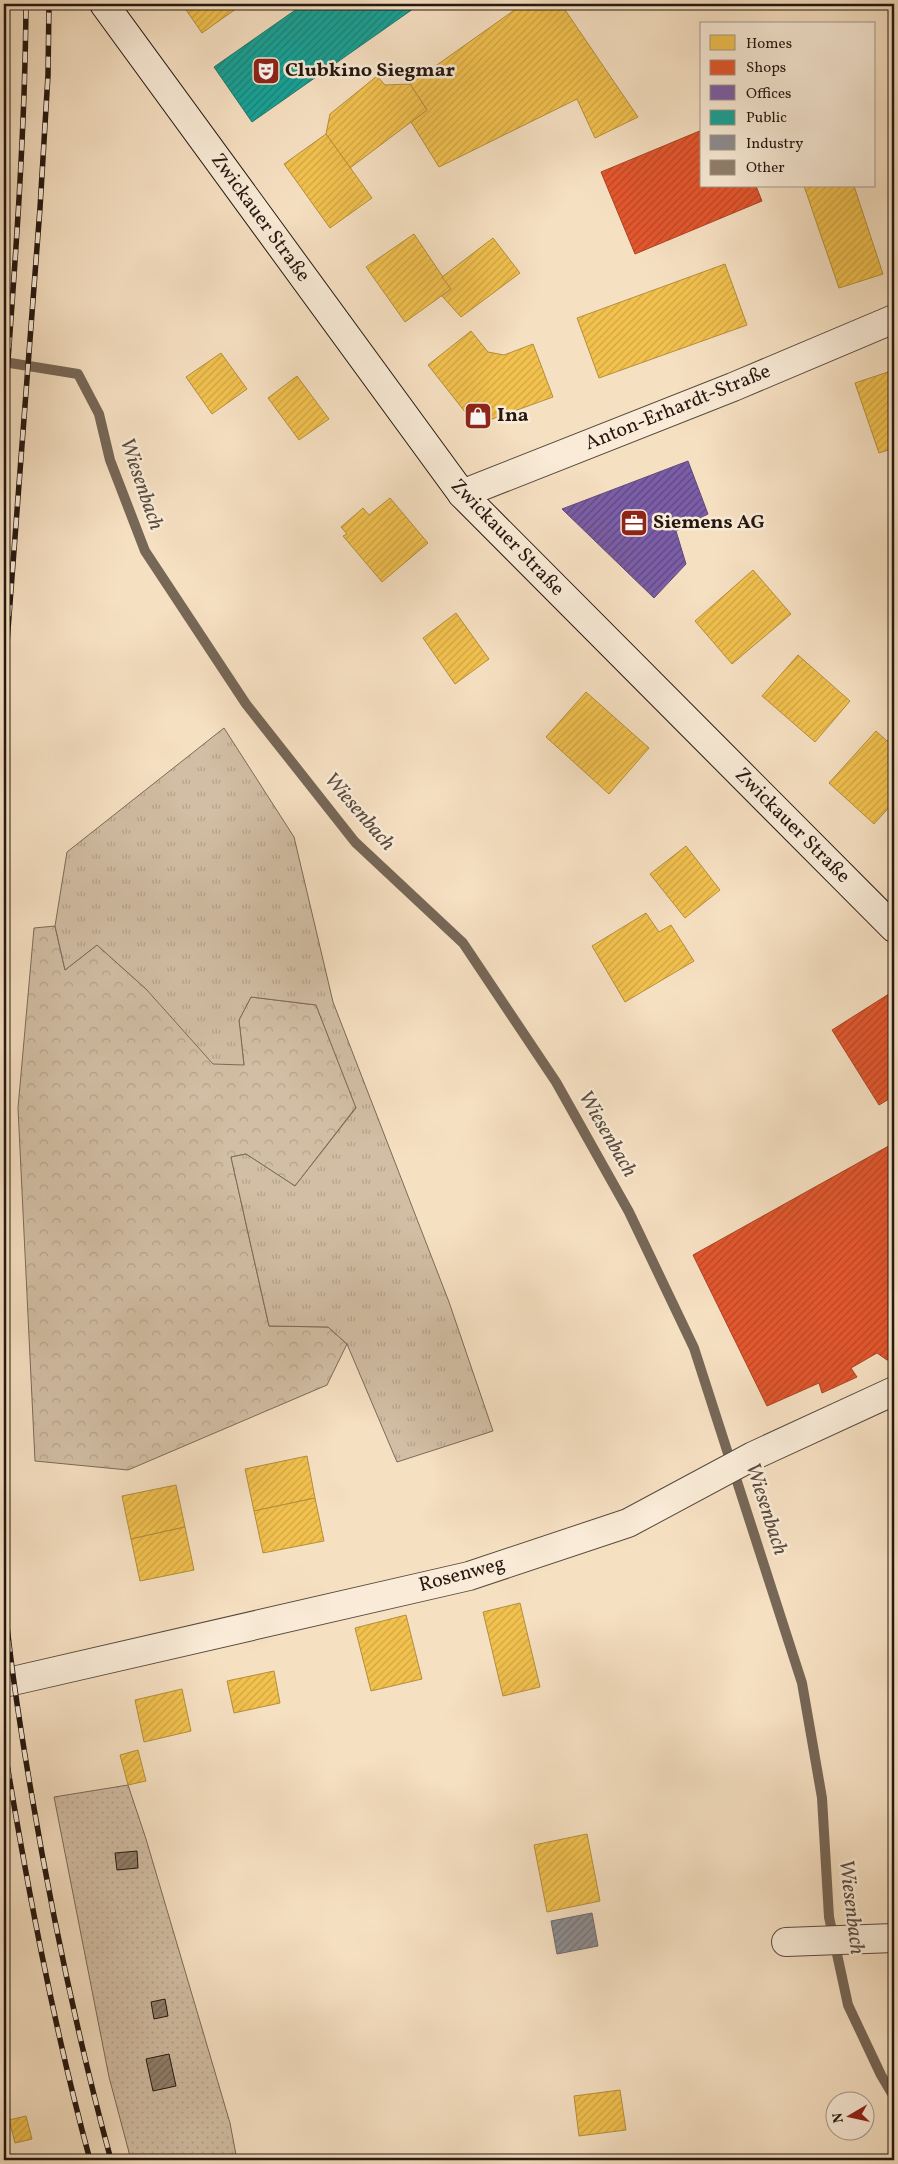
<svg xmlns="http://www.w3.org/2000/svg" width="898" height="2164" viewBox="0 0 898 2164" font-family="Vollkorn,serif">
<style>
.grass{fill:url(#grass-dots);stroke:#7b6b5a}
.forest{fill:url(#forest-crowns);stroke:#7b6b5a}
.park{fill:url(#park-tufts);stroke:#7b6b5a}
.homes{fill:url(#homes-hatch);stroke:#b48e3c}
.shops{fill:url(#shops-hatch);stroke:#aa4425}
.offices{fill:url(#offices-hatch);stroke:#61497a}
.public{fill:url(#public-hatch);stroke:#1b7970}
.industry{fill:url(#industry-hatch);stroke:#6e6a6b}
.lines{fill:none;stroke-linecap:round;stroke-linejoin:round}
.stream{stroke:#776757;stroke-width:10}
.building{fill:url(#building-hatch);stroke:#241811}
.street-casing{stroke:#584a3d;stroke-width:30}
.secondary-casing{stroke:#241811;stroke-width:30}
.street{stroke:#f9ebd7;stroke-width:28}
.secondary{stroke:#f9ebd7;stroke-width:28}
.rail-casing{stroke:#241811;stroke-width:5.5}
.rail{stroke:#f9ebd7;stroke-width:4;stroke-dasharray:11;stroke-linecap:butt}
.labels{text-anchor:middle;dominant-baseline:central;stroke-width:5;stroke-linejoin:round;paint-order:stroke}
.poi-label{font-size:20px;font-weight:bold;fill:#241811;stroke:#f9ebd7;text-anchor:start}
.street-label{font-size:20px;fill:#241811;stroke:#f9ebd7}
.water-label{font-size:21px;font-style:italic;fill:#5c4d40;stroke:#f9ebd7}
</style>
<defs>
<pattern id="grass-dots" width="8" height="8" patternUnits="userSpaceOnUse" patternTransform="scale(1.25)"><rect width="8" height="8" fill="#d2bea4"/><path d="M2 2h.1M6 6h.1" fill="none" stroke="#b4a38c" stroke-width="1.8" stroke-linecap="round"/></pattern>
<pattern id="forest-crowns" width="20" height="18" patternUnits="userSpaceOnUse" patternTransform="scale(1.25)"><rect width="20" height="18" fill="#d2bea4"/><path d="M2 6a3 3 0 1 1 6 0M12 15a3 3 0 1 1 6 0" fill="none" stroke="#b4a38c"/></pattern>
<pattern id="park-tufts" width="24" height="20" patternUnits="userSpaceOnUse" patternTransform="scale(1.25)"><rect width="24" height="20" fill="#d2bea4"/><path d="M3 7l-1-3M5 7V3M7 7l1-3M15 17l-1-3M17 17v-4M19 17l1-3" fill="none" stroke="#b4a38c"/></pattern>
<pattern id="homes-hatch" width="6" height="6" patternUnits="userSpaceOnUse" patternTransform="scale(1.25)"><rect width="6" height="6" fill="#f2c14e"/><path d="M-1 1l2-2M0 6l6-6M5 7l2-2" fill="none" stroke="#cfa543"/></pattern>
<pattern id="shops-hatch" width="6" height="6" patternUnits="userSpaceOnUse" patternTransform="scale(1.25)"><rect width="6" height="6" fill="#e4572e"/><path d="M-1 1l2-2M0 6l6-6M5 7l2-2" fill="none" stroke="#b94726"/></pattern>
<pattern id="offices-hatch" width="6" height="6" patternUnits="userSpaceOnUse" patternTransform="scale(1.25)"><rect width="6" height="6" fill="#7b5ea7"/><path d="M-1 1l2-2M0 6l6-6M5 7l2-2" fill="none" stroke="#5f487e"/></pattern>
<pattern id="public-hatch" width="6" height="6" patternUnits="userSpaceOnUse" patternTransform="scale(1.25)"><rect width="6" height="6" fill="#17a398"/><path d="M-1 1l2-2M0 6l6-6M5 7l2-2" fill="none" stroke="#15847b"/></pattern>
<pattern id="industry-hatch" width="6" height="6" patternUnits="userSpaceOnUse" patternTransform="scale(1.25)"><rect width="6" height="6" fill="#8d8d92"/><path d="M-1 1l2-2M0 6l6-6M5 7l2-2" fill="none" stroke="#737276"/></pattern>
<pattern id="building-hatch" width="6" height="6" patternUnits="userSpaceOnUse" patternTransform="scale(1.25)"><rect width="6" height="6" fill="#91806d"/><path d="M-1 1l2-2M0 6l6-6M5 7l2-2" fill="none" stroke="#766858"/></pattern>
</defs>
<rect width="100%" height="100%" fill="#f6e0c2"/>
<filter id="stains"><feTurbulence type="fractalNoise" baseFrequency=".004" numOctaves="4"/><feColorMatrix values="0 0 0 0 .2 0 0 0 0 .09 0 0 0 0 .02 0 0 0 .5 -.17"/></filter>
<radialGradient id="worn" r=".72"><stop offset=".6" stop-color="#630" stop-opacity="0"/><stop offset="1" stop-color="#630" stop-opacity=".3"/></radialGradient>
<path class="grass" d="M128 1785 146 1839 230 2123 237 2160H131L109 2077 54 1797Z"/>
<path class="forest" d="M55 926 65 970 97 945 146 989 244 1065 239 1020 251 997 316 1005 356 1107 295 1186 246 1154 231 1157 269 1326 328 1327 347 1344 327 1385 128 1470 35 1461 18 1108 34 928Z"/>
<path class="park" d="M224 728 294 837 333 1002 449 1302 493 1431 397 1462 347 1344 328 1327 269 1326 231 1157 246 1154 295 1186 356 1108 316 1005 251 997 239 1020 244 1065 213 1064 146 989 97 945 65 970 55 926 67 852Z"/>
<g class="homes">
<path d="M182 4H239L240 6 202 33Z"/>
<path d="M523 4H561L638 117 595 138 577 99 439 167 411 122 427 110 410 84Z"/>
<path d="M377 76 385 85 410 84 427 110 350 168 326 134 330 114Z"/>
<path d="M326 134 372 198 330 228 284 164Z"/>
<path d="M804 186H854L883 274 839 288Z"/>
<path d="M414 234 451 289 405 322 366 267Z"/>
<path d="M493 238 520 273 461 317 442 296 451 289 442 277Z"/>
<path d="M725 264 747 325 599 378 577 318Z"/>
<path d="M471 331 488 352 504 355 533 344 553 397 481 423 473 422 428 365Z"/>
<path d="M221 353 247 389 212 414 186 377Z"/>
<path d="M894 370V448L879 453 855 383Z"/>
<path d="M297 376 329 419 299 440 268 398Z"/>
<path d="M390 498 428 543 382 582 343 536 347 534 341 527 363 508 369 515Z"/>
<path d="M753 570 791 614 732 664 695 621Z"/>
<path d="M456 613 489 659 455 684 423 638Z"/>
<path d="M798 655 850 701 815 742 762 696Z"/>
<path d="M586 692 649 748 609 794 546 737Z"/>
<path d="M876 731 887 741 893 734 894 736V802L874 824 829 783Z"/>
<path d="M686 846 720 890 685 918 650 874Z"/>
<path d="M646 913 659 932 671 925 694 961 625 1002 592 946Z"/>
<path d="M307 1456 315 1498 254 1511 245 1469Z"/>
<path d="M176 1485 185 1527 131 1539 122 1496Z"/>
<path d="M315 1498 324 1541 263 1553 254 1511Z"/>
<path d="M185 1527 194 1570 140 1581 131 1539Z"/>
<path d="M520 1603 540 1687 503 1696 483 1612Z"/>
<path d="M406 1615 422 1679 371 1691 355 1628Z"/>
<path d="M274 1671 280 1703 234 1713 227 1681Z"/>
<path d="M182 1689 191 1731 144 1742 135 1700Z"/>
<path d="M138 1750 146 1781 128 1785 120 1755Z"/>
<path d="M587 1834 600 1901 547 1912 534 1845Z"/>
<path d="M620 2090 626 2130 579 2136 574 2096Z"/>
<path d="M26 2116 32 2139 15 2143 9 2120Z"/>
</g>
<g class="shops">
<path d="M702 130V186H756L762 201 635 254 601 172Z"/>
<path d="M892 992 894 996V1096L879 1105 832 1030Z"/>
<path d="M894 1143V1359L887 1360 877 1353 851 1368 857 1377 822 1393 819 1383 767 1406 693 1255Z"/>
</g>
<path class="offices" d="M688 461 708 514 676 531 686 564 654 598 562 509Z"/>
<path class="public" d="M304 4H420L252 122 214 67Z"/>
<path class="industry" d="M592 1913 598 1946 557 1954 551 1921Z"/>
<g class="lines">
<path class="stream" d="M4 362 78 374 99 414 110 460 145 551 246 704 355 842 463 943 556 1082 629 1212 694 1348 802 1683 822 1798 829 1917 848 2005 881 2075 894 2097"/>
</g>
<g class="building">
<path d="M137 1851 138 1868 117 1870 115 1853Z"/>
<path d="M165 1999 168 2016 154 2019 151 2002Z"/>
<path d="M169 2054 176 2086 153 2091 146 2059Z"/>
</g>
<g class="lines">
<g class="street-casing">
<g id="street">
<path d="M462 494 733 387 894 319"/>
<path d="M4 1683 469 1576 628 1523 753 1456 894 1391"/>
<path d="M786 1942 894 1938"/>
</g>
</g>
<g class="secondary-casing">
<path id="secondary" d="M104 4 462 494 894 928"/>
</g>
<use href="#street" class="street"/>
<use href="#secondary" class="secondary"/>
<g class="rail-casing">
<g id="rail">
<path d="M4 414C14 278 25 141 26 4"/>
<path d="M4 682 40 208 48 75 49 4"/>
<path d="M4 1597C10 1662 20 1727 31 1791 52 1915 78 2039 111 2160"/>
<path d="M4 1746C27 1885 53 2024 90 2160"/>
</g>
</g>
<use href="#rail" class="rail"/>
</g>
<defs>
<g id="theatre-square" transform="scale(1.4375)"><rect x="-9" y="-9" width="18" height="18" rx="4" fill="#8f2418" stroke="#f9ebd7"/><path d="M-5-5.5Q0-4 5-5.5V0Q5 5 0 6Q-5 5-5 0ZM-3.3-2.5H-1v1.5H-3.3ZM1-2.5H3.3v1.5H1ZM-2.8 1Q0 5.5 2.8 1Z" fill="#fff"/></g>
<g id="shop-square" transform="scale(1.4375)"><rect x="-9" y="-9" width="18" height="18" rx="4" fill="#8f2418" stroke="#f9ebd7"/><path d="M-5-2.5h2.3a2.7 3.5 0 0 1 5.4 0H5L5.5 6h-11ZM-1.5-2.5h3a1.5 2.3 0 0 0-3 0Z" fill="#fff"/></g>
<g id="office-square" transform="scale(1.4375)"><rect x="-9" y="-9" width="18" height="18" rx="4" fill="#8f2418" stroke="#f9ebd7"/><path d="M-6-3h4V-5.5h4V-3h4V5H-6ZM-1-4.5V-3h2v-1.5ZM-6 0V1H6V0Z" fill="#fff"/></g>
</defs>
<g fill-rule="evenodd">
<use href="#theatre-square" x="266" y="71"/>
<use href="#shop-square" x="478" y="416"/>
<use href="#office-square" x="634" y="523"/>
</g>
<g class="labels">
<g class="poi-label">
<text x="285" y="71">Clubkino Siegmar</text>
<text x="497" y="416">Ina</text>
<text x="653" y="523">Siemens AG</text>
</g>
<g class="street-label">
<text transform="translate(260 218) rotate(54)">Zwickauer Straße</text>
<text transform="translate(678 408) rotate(-22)">Anton-Erhardt-Straße</text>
<text transform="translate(507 538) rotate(46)">Zwickauer Straße</text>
<text transform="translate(792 826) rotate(45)">Zwickauer Straße</text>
<text transform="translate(462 1575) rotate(-15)">Rosenweg</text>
</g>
<g class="water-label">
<text transform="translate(141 484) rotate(71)">Wiesenbach</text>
<text transform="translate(359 812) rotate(49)">Wiesenbach</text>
<text transform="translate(607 1134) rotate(60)">Wiesenbach</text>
<text transform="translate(766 1509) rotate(72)">Wiesenbach</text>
<text transform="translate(851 1907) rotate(83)">Wiesenbach</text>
</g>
</g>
<rect width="898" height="2164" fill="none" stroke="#f6e0c2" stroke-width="20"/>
<rect x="5" y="5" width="888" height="2154" fill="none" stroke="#241811" stroke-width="2.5"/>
<rect x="10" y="10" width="878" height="2144" fill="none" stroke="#241811"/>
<rect x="700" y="22" width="175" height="165" fill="#f9ebd7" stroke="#a49788"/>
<rect x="710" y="35" width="25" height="15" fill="#f2c14e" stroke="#a49788"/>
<text x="746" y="48" font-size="15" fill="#241811">Homes</text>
<rect x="710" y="60" width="25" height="15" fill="#e4572e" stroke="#a49788"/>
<text x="746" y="72" font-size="15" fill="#241811">Shops</text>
<rect x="710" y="85" width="25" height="15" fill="#7b5ea7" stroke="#a49788"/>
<text x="746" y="98" font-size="15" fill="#241811">Offices</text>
<rect x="710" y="110" width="25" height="15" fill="#17a398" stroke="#a49788"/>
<text x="746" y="122" font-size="15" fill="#241811">Public</text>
<rect x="710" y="135" width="25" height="15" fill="#8d8d92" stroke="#a49788"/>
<text x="746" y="148" font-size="15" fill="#241811">Industry</text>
<rect x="710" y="160" width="25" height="15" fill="#91806d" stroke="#a49788"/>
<text x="746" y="172" font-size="15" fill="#241811">Other</text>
<g transform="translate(850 2116) rotate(261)"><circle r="24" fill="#f9ebd7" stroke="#a49788"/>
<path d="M0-4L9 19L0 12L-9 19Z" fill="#8f2418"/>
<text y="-8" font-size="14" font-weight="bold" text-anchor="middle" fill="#241811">N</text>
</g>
<rect width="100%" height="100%" filter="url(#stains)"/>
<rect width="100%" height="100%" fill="url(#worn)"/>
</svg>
